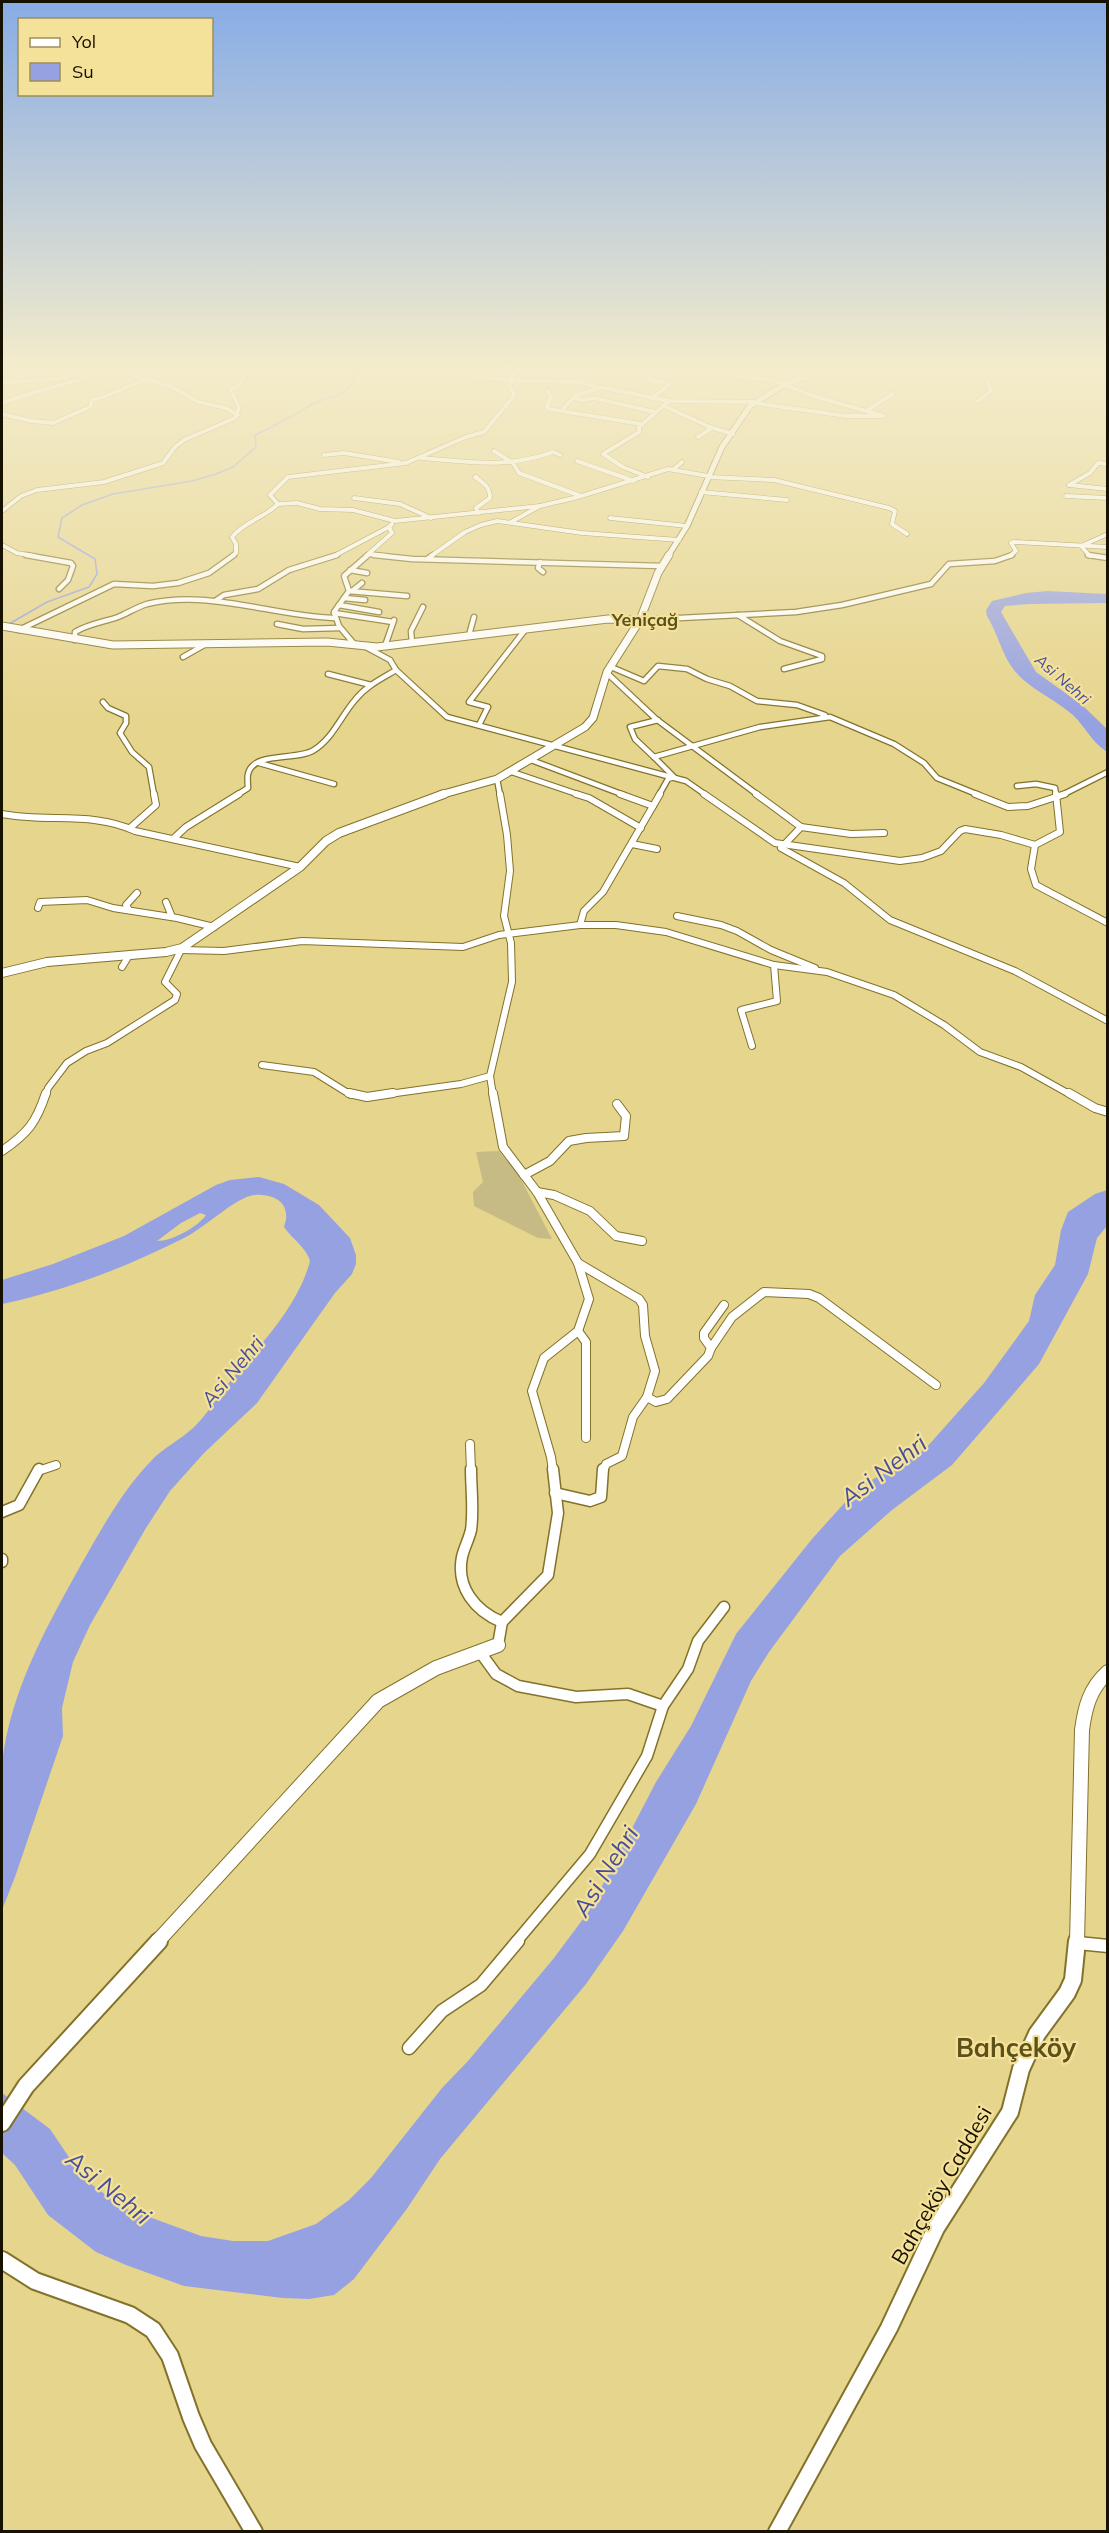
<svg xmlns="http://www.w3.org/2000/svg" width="1109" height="2533" viewBox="0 0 1109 2533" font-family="Mulish,sans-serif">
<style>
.green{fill:#c6ba85}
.water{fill:#96a1e1;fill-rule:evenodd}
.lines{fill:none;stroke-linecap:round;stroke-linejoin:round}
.stream{stroke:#96a1e1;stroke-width:1.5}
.street-far5-casing{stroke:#83722a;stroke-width:5}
.street-far4-casing{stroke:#83722a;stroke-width:7}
.street-far3-casing{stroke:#83722a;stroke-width:8}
.street-far2-casing{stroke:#83722a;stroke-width:10}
.street-far1-casing{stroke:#83722a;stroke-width:13}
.street-casing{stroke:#83722a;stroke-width:15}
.secondary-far4-casing{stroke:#83722a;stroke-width:7}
.secondary-far3-casing{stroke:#83722a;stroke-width:9}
.secondary-far2-casing{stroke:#83722a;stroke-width:10}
.secondary-far1-casing{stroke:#83722a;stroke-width:16}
.secondary-casing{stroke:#83722a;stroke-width:20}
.street-far5{stroke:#fff;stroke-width:4}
.street-far4{stroke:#fff;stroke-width:4.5}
.street-far3{stroke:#fff;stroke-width:6}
.street-far2{stroke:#fff;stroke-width:8}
.street-far1{stroke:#fff;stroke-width:10}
.street{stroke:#fff;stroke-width:12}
.secondary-far4{stroke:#fff;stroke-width:5}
.secondary-far3{stroke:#fff;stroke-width:7}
.secondary-far2{stroke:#fff;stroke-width:8}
.secondary-far1{stroke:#fff;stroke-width:14}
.secondary{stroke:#fff;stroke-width:16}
.labels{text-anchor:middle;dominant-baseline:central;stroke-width:4.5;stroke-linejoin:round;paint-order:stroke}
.far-water-label{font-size:16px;font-style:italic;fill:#464d9a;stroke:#f4e29a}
.far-quarter-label{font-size:18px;font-weight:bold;fill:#5d511a;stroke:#f4e29a}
.water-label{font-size:20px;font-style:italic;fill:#464d9a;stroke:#f4e29a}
.near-street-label{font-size:21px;fill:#171100;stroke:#f4e29a}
.near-water-label{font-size:24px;font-style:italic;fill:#464d9a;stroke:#f4e29a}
.near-quarter-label{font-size:26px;font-weight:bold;fill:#5d511a;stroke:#f4e29a}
</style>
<rect width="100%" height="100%" fill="#e6d58d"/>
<path class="green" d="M499 1151 517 1172 552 1239 538 1238 474 1206 473 1192 483 1182 476 1152Z"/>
<g class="water">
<path d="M1047 591 1107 594V603L1030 604 1005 606 1001 612 1036 672 1082 705 1107 729V752C1091 741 1086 728 1073 715 1053 697 1027 689 1011 666 1001 651 997 632 987 616L986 610 992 601 1026 593Z"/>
<path d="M259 1177 284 1184 319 1205 350 1238 356 1255V1264L352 1274 335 1293 257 1403 204 1453 170 1491 146 1528 90 1625 73 1662 62 1708 63 1736 15 1877 2 1910V1764C10 1691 47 1626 82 1563 102 1528 122 1491 151 1461 163 1448 180 1440 193 1428 207 1415 216 1399 227 1385 257 1348 298 1308 310 1261 306 1247 292 1239 284 1227 285 1223 287 1218 286 1214 285 1198 267 1194 254 1195 236 1197 203 1229 184 1238 127 1267 64 1291 2 1304V1280L53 1264 124 1236 216 1185 230 1180ZM200 1213 206 1215C198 1227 172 1241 157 1241L181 1223Z"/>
<path d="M1107 1190V1226L1097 1238 1088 1274 1039 1364 952 1465 892 1510 840 1556 769 1652 751 1681 696 1804 623 1931 586 1984 440 2159 406 2210 354 2279 334 2295 309 2299 283 2298 184 2286 126 2265 96 2252 48 2215 15 2165 2 2153V2093L50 2129 83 2178 122 2207 201 2236 233 2241H268L316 2224 349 2200 371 2178 442 2088 468 2061 554 1958 589 1911 656 1782 691 1726 736 1634 812 1539 848 1499 868 1482 914 1457 926 1448 984 1383 1029 1321 1035 1295 1055 1265 1061 1230 1068 1212 1095 1194Z"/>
</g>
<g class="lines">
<path class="stream" d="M9 624 47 602 89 587 97 574 95 559 58 537 62 518 82 505 113 494 192 481 216 474 233 467 256 447 255 435C277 425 294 415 315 403 334 393 339 401 355 380L354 365"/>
<g class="street-far5-casing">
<g id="street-far5">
<path d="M104 365 174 388 198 402 226 408 238 415"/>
<path d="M619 365 773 380 810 395 866 411 893 394"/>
<path d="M930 365 942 366"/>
<path d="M974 365 987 380 991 391 978 401"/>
<path d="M520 370 534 371 539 367"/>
<path d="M452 374 508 380 575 382 669 401 755 402"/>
<path d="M2 383 66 378"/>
<path d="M582 383 577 376 584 365"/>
<path d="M547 391 551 396 547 407 549 409 641 424"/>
<path d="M574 398 583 400 593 398 655 412"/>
<path d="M651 399 670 384 646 379 662 370"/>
<path d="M2 403C38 389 77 383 113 368"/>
<path d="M754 403 846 416H884L866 411"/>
<path d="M664 406 710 427 733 434"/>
<path d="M563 409 575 396 599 388"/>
<path d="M2 414 31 421 53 423 90 407 92 400C112 396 127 385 147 380"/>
<path d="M698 437 712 428"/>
<path d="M494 451 513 463 519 473 581 496"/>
<path d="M324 455 344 453 399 462"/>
<path d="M421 458C470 462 505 469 553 452L560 455"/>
<path d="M577 461 634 481"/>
<path d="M674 469 682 462"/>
<path d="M477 477H475C484 483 490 487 490 498L476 508 478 513"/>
<path d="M648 477 623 467 603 454 639 432V427L669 401"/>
<path d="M708 477 774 480 889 508 895 511 892 524 907 534"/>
<path d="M1069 485 1090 473 1098 463 1108 464"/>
<path d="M1069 485 1108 489"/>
<path d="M701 492 787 500"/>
<path d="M1066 496 1108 498"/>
<path d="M354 498 400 504 431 518"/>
<path d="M278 504 297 503 320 509 353 510 395 521 540 506"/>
<path d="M2 511 21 496 37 490 104 482 163 463 175 447 184 440 235 418 239 408 231 390 239 385 252 365"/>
<path d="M610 518 687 526"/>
<path d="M511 522 540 506 578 497 668 469 708 476"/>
<path d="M2 545 17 553 34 556"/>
<path d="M369 554 387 556"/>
<path d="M232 556 236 553V544L232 537C244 522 264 518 278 504L270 495 288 477 406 463 466 437 484 432 513 397 514 393 509 387 512 380"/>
<path d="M334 556 389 527"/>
<path d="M366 556 392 533 389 527 392 524"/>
<path d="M431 556 465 532 481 525 497 521 582 533 679 540"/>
<path d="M1010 556 1016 551 1011 543 1014 542 1108 547"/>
<path d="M1090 556 1081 546 1108 534"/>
</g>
</g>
<g class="street-far4-casing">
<g id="street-far4">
<path d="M26 555 71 563 73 566 68 580 59 589"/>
<path d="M374 555 412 559 662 566"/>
<path d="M1088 555 1108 558"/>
<path d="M427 559 433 555"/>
<path d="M540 562 538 568 543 572"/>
<path d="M350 570 367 573"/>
<path d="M349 591 407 596"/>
<path d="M352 591 362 583"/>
<path d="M344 598 365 600"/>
<path d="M215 601 224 595 258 589 289 570 337 555"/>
<path d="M339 605 379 612"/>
<path d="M334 613 393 622"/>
<path d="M738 615 780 641 822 656V659L784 669"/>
<path d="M640 620 796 612 842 605 931 584 949 564 995 561 1012 555"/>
<path d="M277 624 303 629 340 628"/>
<path d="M19 630 114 584 153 586 178 583 209 573 234 555"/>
<path d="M469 635 474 617"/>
<path d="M75 640V632C88 624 104 622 118 617 128 613 137 607 147 604 208 589 273 616 334 618"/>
<path d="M412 643 411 631 423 607"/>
<path d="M355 645 339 626 334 612 349 591 344 576 368 555"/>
<path d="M364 646 390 660 396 670 447 717 686 781 706 795"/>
<path d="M385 646 394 620"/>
<path d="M183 657 206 644"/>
<path d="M611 667 644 681 658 666 687 669 707 679 730 686 757 701 797 705 825 715"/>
<path d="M328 674 371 685"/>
<path d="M608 674 656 719 758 795"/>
<path d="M103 702 108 708 126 716V723L120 733 132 752 149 767 154 795"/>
<path d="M479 725 488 707 469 702 525 630"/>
<path d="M654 757 635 739 630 727 658 720"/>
<path d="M531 760 624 795"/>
<path d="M259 763 334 784"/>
<path d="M512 772 580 795"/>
<path d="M497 779 500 795"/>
<path d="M1017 786 1036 784 1055 788 1056 795"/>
<path d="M237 795 248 788C248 784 247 778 248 774 253 751 297 761 314 750 333 738 341 716 355 700 366 686 381 679 396 670"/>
<path d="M659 795 668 779 674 777 654 757 760 727 830 717 894 744 924 763 937 778 979 795"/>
<path d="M1062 795 1108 772"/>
</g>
</g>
<g class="street-far3-casing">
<g id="street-far3">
<path d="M576 794 589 798 641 828"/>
<path d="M620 794 653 806"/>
<path d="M704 794 775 843 900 861 922 858 941 851 960 831 965 829 1001 835 1035 845 1060 832 1056 794"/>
<path d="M756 794 801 827 781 848 844 883 890 920 1015 971 1108 1021"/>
<path d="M975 794 1008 807 1028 806 1065 794"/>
<path d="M2 814C47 823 93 811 135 831L300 867"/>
<path d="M801 827 851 834 884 833"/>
<path d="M130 828 156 805 154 794"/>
<path d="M173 839 186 827 239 794"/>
<path d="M632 844 657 849"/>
<path d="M1035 845 1031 869 1036 885 1108 923"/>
<path d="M166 902 172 917"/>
<path d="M38 908 40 902 87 900 113 908 177 918 214 927"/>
<path d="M129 910 126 905 137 893"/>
<path d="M677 916 721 925 737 931 771 950 815 968"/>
<path d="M580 925 584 911 603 892 660 794"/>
<path d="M181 950 224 951 302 941 463 947 499 935 580 925H616L666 932 774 965 827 972 894 995 944 1025 980 1052 1021 1067 1071 1095"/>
<path d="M122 967 130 954"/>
<path d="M752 1046 741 1010 777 1001 774 965"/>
<path d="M262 1065 314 1072 351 1095"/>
<path d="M46 1095 48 1088 67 1063 86 1051 107 1043 175 1000 177 994 165 982 182 948"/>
<path d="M382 1095 461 1084 490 1076"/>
<path d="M493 1095 490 1076 512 982 511 943 504 916 510 871 507 835 500 794"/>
</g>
</g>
<g class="street-far2-casing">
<g id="street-far2">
<path d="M349 1093 367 1097 393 1093"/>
<path d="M493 1093 503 1147 537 1192 578 1263 589 1299 578 1331 544 1358 532 1391 551 1457 553 1471"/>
<path d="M1069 1093 1095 1108 1108 1112"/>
<path d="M2 1151C28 1133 36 1123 46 1093"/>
<path d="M524 1175 550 1161 569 1141 586 1138 624 1136 626 1116 617 1104"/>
<path d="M537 1192 554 1195 590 1211 616 1236 642 1241"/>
<path d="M578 1263 639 1299 643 1305 645 1336 655 1371 647 1397 656 1402 667 1399 708 1356 711 1348 704 1338V1333L724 1305"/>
<path d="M578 1331 586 1342V1438"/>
<path d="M711 1348 732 1317 764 1292 809 1294 819 1298 936 1385"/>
<path d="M470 1444 471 1471"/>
<path d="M38 1471 56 1465"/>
<path d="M603 1471 606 1464 622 1456 633 1417 647 1397"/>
</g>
</g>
<g class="street-far1-casing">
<g id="street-far1">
<path d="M471 1469C471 1489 474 1510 471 1530 469 1539 464 1548 462 1557 456 1587 475 1611 502 1622"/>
<path d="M555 1493 590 1501 601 1497 603 1469"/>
<path d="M2 1512 19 1505 39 1469"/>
<path d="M2 1559V1562"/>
<path d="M498 1645 502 1622 548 1575 558 1513 553 1469"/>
<path d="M480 1652 496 1674 518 1686 576 1697 628 1694 663 1706"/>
<path d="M516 1942 590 1854 647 1756 663 1706 688 1669 698 1641 724 1607"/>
</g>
</g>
<g class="street-casing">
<g id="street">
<path d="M1078 1943 1108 1946"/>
<path d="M409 2048 442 2011 481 1985 518 1941"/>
</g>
</g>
<g class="secondary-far4-casing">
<g id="secondary-far4">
<path d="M512 380 513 375 525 365"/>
<path d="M668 556 687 526 722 447 750 406 787 383 844 365"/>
</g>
</g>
<g class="secondary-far3-casing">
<g id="secondary-far3">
<path d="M2 626 113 645 327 642 377 647 608 619 640 620"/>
<path d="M440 795 497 779 585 727 593 718 607 672 640 620 658 573 669 555"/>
</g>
</g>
<g class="secondary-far2-casing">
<path id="secondary-far2" d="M2 973 47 962 166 952 182 948 300 867 326 841 339 833 444 794"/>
</g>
<g class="secondary-far1-casing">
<g id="secondary-far1">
<path d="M157 1942 378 1701 436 1668 498 1645"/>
<path d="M1077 1942 1082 1730C1085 1707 1090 1688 1108 1672"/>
</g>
</g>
<g class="secondary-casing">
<g id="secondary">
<path d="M2 2123 26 2086 159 1941"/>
<path d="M2 2260 35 2281 130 2315 153 2330 170 2356 191 2417 203 2445 254 2532"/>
<path d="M777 2532 889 2328 936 2228 1010 2112 1021 2069 1037 2034 1067 1993 1073 1980 1077 1941"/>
</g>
</g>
<use href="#street-far5" class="street-far5"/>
<use href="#street-far4" class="street-far4"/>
<use href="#street-far3" class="street-far3"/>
<use href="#street-far2" class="street-far2"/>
<use href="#street-far1" class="street-far1"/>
<use href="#street" class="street"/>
<use href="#secondary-far4" class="secondary-far4"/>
<use href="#secondary-far3" class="secondary-far3"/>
<use href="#secondary-far2" class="secondary-far2"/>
<use href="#secondary-far1" class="secondary-far1"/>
<use href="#secondary" class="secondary"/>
</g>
<linearGradient id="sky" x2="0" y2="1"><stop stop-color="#87ace5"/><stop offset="0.51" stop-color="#f4eccc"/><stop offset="1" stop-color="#f4eccc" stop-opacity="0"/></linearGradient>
<rect width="1109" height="719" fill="url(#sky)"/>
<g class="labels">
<g class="far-water-label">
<text transform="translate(1063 679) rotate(41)">Asi Nehri</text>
</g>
<g class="far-quarter-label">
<text x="645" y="619">Yeniçağ</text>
</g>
<g class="water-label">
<text transform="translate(232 1371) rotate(-50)">Asi Nehri</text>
</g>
<g class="near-street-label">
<text transform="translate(941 2185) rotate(-60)">Bahçeköy Caddesi</text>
</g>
<g class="near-water-label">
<text transform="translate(883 1470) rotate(-37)">Asi Nehri</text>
<text transform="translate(605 1871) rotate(-58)">Asi Nehri</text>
<text transform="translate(109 2187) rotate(39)">Asi Nehri</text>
</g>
<g class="near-quarter-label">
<text x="1016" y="2047">Bahçeköy</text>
</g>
</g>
<rect width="1109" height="2533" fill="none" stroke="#171100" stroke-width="6"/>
<rect x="18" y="18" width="195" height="78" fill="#f4e29a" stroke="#9c8e5c" stroke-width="1.5"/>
<rect x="30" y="38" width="30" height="9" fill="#ffffff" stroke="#9c8e5c" stroke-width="1.5"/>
<text x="72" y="48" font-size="18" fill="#171100">Yol</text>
<rect x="30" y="63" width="30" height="18" fill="#96a1e1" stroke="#9c8e5c" stroke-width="1.5"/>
<text x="72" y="78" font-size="18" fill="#171100">Su</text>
</svg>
